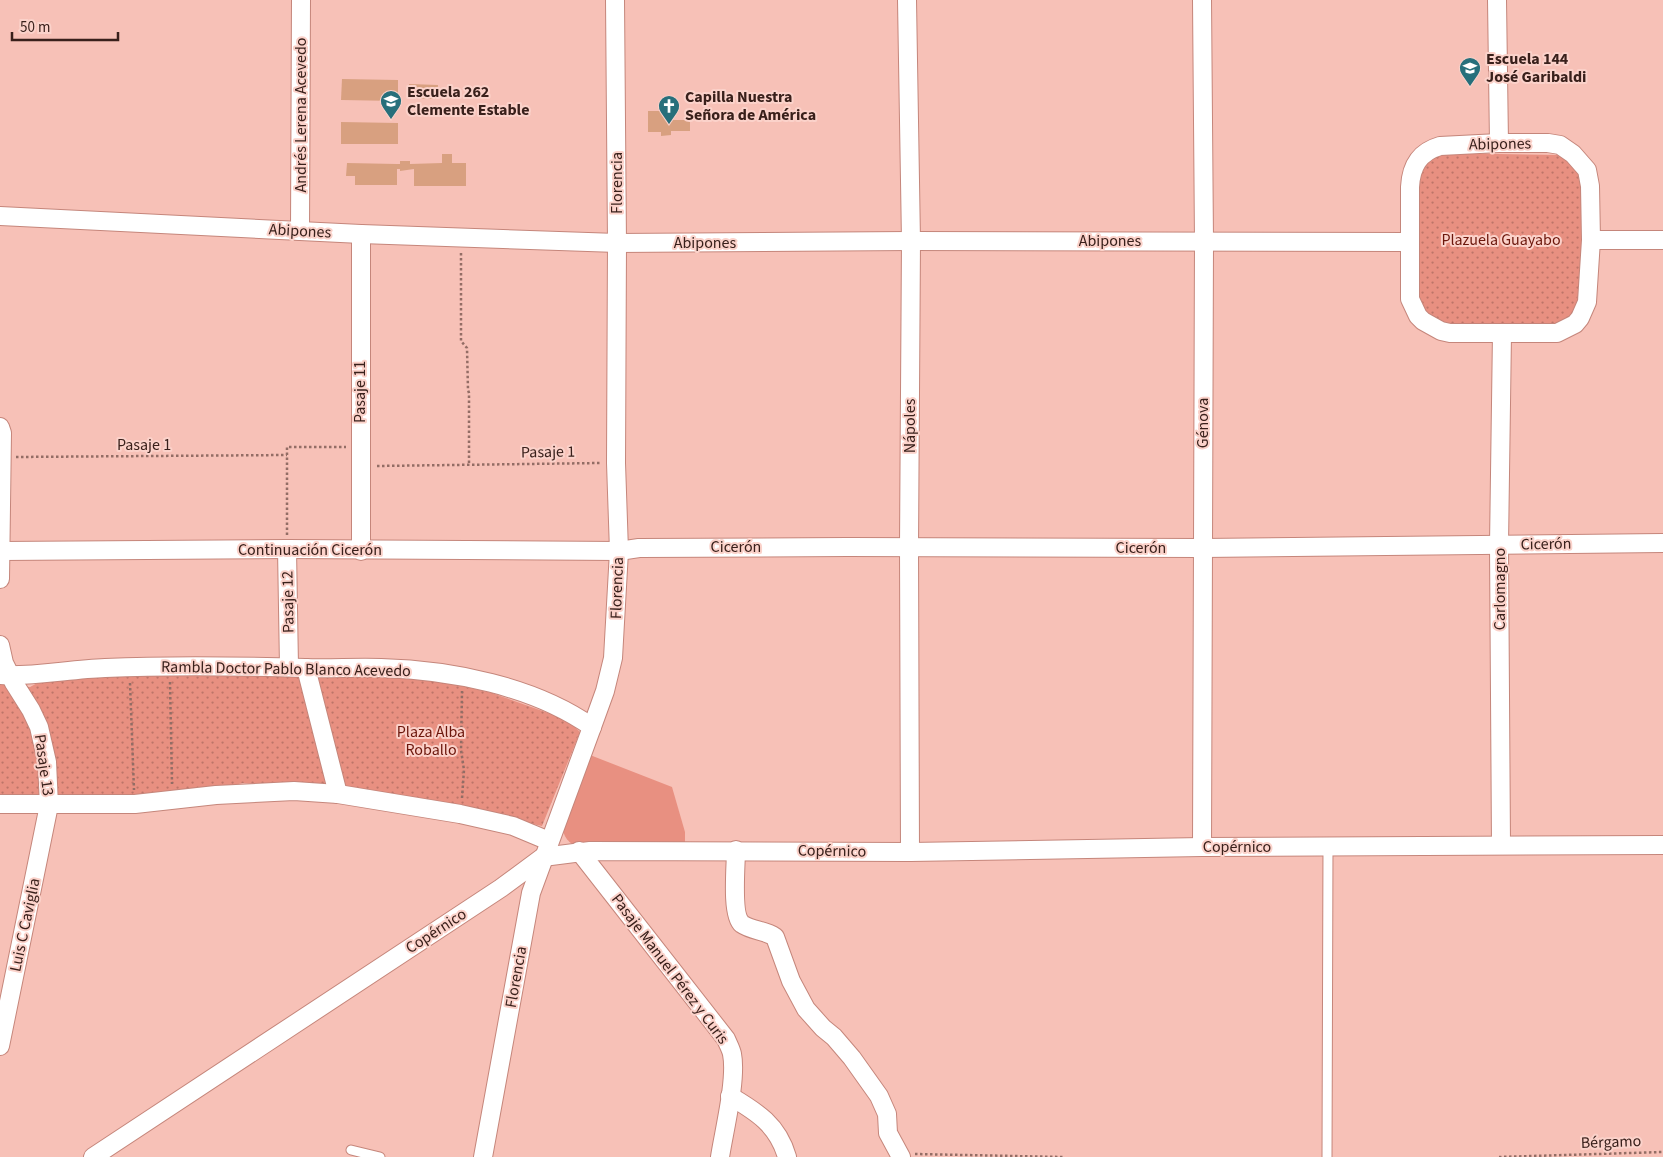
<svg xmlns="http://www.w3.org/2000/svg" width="1663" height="1157" viewBox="0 0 1663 1157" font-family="'Source Sans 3',sans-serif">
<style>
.green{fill:#e89081}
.park{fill:url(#park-dots)}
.building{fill:#d8a080}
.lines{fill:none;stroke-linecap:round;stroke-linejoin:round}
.lane-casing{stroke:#c5867b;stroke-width:11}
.street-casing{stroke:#c5867b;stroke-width:20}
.path{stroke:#936d65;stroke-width:2.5;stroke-dasharray:2.5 2.5;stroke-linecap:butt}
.lane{stroke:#fff;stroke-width:9}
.street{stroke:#fff;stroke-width:18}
.labels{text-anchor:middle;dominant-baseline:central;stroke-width:4;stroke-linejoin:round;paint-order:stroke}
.poi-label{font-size:16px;font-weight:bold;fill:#39201b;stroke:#fbd2ca;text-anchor:start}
.street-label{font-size:16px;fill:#39201b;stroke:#fbd2ca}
.park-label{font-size:16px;fill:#6c170c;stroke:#fbd2ca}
</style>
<defs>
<pattern id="park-dots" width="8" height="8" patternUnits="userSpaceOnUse" patternTransform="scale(1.25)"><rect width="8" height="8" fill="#e89081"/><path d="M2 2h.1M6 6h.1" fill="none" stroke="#bd7569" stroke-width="1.8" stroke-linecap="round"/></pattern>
</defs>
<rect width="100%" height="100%" fill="#f7c1b7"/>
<path class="green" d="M590 755 672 787 685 832V843L578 848C568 842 564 838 562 826Z"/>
<g class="park">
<path d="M1439 153 1559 155 1569 161 1581 175 1583 290 1574 315 1558 325 1470 327 1438 324 1422 308 1418 296V182L1425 165 1432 157Z"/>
<path d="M292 672 390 674 441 681 492 693 568 720 580 732 542 826 478 812 314 787 243 783 206 791 55 799 0 797V682L9 686 30 687 41 681 102 676Z"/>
</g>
<g class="building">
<path d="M342 79 398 80V101L341 100Z"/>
<path d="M409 84 438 85 437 99 409 98Z"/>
<path d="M648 111H672V120H690V131H671V135L661 136V132H648Z"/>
<path d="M341 122 398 123V144H341Z"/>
<path d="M442 154H452V163H466V186H414V169L400 171V169H397V185H355V176H346L347 163 397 164H400V161H410V164L442 163Z"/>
</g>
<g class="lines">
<g class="lane-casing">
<g id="lane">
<path d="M351 1150 380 1157"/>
<path d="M1327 1157 1328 846"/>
</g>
</g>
<g class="street-casing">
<g id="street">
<path d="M907 0 911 241 909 547 910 852"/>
<path d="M1497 0 1499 143"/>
<path d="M1499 143H1548L1560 145 1573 154 1587 170 1590 186 1591 240 1587 302 1580 318 1575 324 1557 333H1450L1441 331 1423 321 1418 316 1410 299V187C1411 167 1419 152 1440 146Z"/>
<path d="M0 216 361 234 617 243 911 241 1410 242"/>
<path d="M300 231 301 0"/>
<path d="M1591 240H1663"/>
<path d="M0 427 2 433 0 579"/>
<path d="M287 549 289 667"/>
<path d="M1 551 287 549 619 551 639 548 848 547 1203 548 1663 543"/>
<path d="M361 551V234"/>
<path d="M0 645 4 663 14 683 31 710 39 727 47 762 49 805 0 1046"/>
<path d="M306 668 338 794"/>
<path d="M0 675C35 677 70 669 105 668 172 665 239 666 305 668 330 669 356 667 381 668 451 670 534 686 592 727"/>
<path d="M0 804H135L216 795 294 791 338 794 460 814 513 826 549 841"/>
<path d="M1501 845 1499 545 1502 333"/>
<path d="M1202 847 1204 242 1202 0"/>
<path d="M736 850C736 865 731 915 742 924 752 931 765 930 775 937L791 981 806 1009 823 1028 834 1037 852 1058 879 1096 887 1114 888 1133 901 1157"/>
<path d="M579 851 726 1039C728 1044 731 1049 732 1054 737 1079 724 1131 720 1157"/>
<path d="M730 1096C757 1112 778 1125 787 1157"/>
<path d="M93 1157 501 888 543 857 590 851 910 852 1202 847 1663 845"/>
<path d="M483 1157 531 893 592 727 605 691 613 658 619 551 616 463 617 243 615 0"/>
</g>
</g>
<g class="path">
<path d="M461 253V341L467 348 468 390 469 393V464"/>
<path d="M16 457 287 455"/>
<path d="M377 466 601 463"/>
<path d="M287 535V447H346"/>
<path d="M170 682 172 784"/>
<path d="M130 683 134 790"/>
<path d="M462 798 464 770 461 750 462 691"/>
<path d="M915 1154 1063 1157"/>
<path d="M1499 1157 1663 1152"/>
</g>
<use href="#lane" class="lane"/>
<use href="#street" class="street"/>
</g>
<defs>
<g id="school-pin" transform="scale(1.125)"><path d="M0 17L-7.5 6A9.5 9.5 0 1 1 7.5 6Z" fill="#276f7b" stroke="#fbd2ca"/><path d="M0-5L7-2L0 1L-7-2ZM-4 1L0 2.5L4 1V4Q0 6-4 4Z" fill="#fff"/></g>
<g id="church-pin" transform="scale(1.125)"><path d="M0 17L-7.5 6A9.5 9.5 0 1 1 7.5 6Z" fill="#276f7b" stroke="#fbd2ca"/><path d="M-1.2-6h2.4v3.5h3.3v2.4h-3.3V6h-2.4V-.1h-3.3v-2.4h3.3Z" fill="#fff"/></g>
</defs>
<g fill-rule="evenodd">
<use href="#school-pin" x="1470" y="68"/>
<use href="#school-pin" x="391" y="101"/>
<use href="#church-pin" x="669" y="106"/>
</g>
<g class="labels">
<g class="poi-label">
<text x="1486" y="59">Escuela 144<tspan x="1486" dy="18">José Garibaldi</tspan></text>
<text x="407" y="92">Escuela 262<tspan x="407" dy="18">Clemente Estable</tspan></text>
<text x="685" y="97">Capilla Nuestra<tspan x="685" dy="18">Señora de América</tspan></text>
</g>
<g class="street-label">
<text transform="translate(301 115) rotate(-90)">Andrés Lerena Acevedo</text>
<text transform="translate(1500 144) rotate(-1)">Abipones</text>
<text transform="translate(617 183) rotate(-90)">Florencia</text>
<text transform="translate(300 231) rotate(3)">Abipones</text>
<text x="1110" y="241">Abipones</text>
<text x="705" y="243">Abipones</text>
<text transform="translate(360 392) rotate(-90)">Pasaje 11</text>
<text transform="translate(1203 423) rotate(-90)">Génova</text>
<text transform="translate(910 426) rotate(-90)">Nápoles</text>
<text x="144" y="445">Pasaje 1</text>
<text transform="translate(548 452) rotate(-1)">Pasaje 1</text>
<text transform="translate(1546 544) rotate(-1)">Cicerón</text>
<text x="736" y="547">Cicerón</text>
<text x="1141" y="548">Cicerón</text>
<text x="310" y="550">Continuación Cicerón</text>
<text transform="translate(617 588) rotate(-88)">Florencia</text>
<text transform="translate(1500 589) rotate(-90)">Carlomagno</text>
<text transform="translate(288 602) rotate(-91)">Pasaje 12</text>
<text transform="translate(286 669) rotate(1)">Rambla Doctor Pablo Blanco Acevedo</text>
<text transform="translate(44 765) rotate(82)">Pasaje 13</text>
<text x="1237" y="847">Copérnico</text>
<text transform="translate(832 851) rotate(1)">Copérnico</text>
<text transform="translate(25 925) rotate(-78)">Luis C Caviglia</text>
<text transform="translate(436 931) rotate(-33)">Copérnico</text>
<text transform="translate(670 969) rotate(53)">Pasaje Manuel Pérez y Curis</text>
<text transform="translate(516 977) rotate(-80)">Florencia</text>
<text transform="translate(1611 1142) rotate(-2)">Bérgamo</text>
</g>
<g class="park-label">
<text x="1501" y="240">Plazuela Guayabo</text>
<text x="431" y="732">Plaza Alba<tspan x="431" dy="18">Roballo</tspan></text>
</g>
</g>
<path d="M12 32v8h106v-8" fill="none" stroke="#39201b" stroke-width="2.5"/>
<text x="20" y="32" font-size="15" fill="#39201b" stroke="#fbd2ca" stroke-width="4" paint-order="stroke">50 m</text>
</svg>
